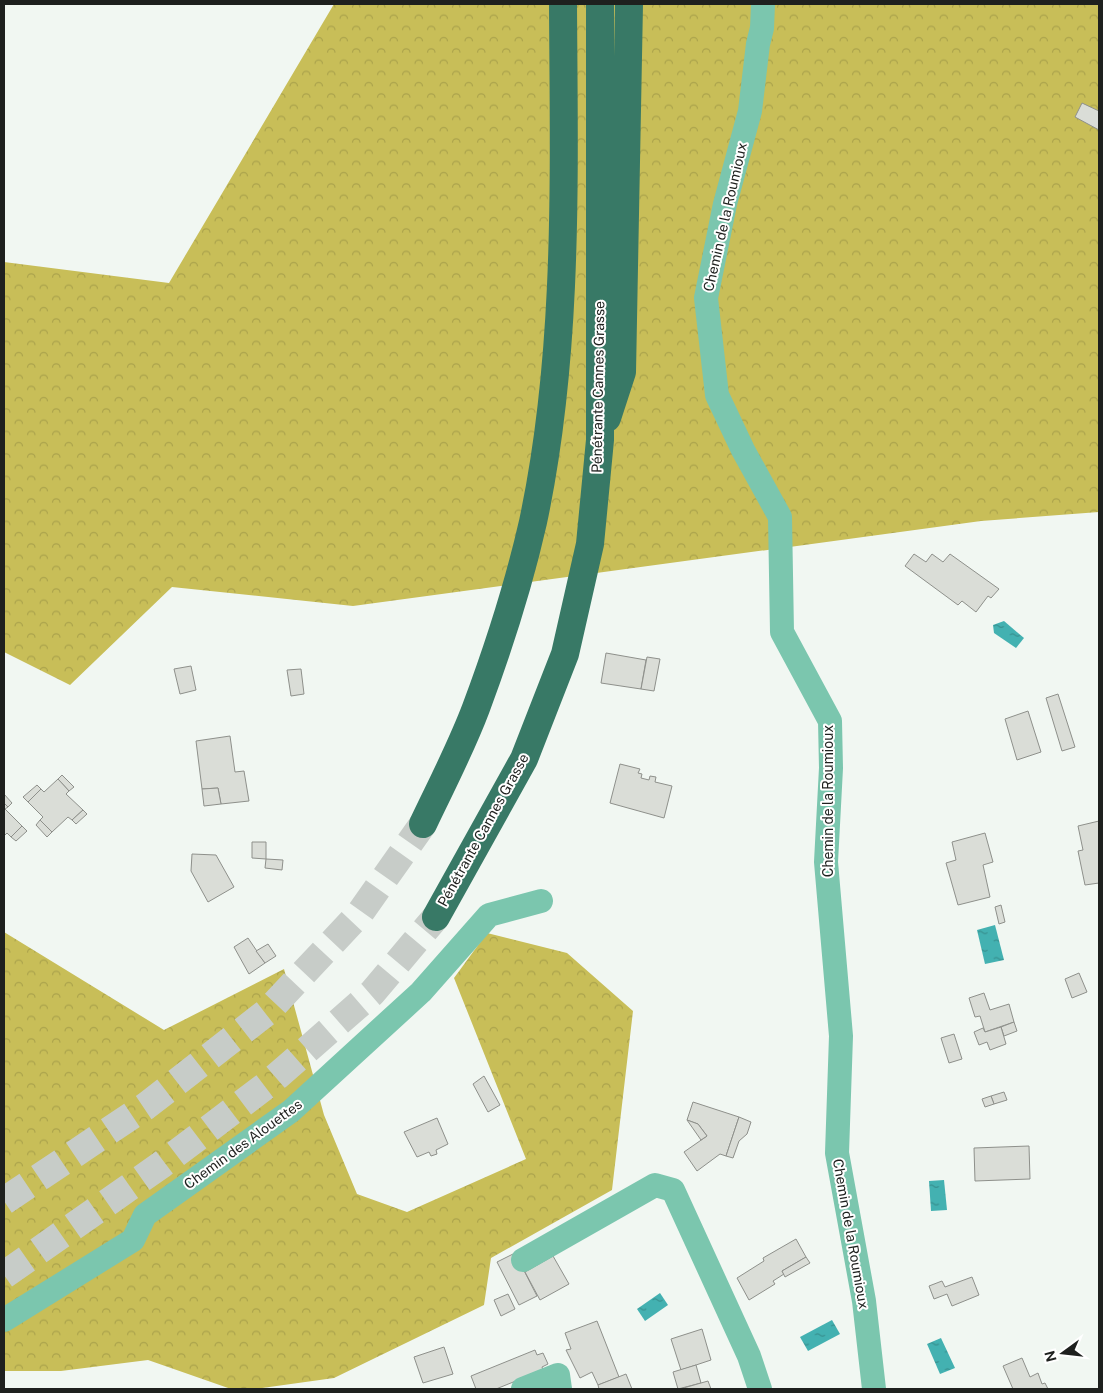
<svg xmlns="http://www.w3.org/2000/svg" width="1103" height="1393" viewBox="0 0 1103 1393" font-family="'Public Sans',sans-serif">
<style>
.forest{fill:url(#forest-crowns)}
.water{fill:url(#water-ripples)}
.building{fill:#daddd7;stroke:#8e908b}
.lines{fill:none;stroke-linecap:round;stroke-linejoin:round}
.highway-tunnel{stroke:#c7ccc8;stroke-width:28;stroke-dasharray:28 14;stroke-linecap:butt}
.minor{stroke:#7bc6ae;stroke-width:24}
.highway{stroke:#387966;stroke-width:28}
.labels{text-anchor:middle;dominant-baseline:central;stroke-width:4;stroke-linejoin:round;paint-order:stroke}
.street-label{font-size:14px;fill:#1e201e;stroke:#fff}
</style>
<defs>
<pattern id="forest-crowns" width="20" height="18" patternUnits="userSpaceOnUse" patternTransform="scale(1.25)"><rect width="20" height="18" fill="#c8be58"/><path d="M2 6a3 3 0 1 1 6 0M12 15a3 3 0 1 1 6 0" fill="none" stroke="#aba34c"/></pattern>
<pattern id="water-ripples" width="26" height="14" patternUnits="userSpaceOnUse" patternTransform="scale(1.25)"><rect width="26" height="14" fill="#43b1b1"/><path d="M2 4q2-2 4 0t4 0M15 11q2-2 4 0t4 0" fill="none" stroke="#37908f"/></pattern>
</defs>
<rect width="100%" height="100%" fill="#f1f7f2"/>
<g class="forest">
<path d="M334 4H1099V512L981 521 353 606 172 587 70 685 4 652V262L169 283Z"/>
<path d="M4 932 164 1030 284 969 324 1115 357 1194 407 1212 526 1159 454 978 487 933 567 953 633 1011 612 1190 491 1258 484 1305 334 1378 255 1389H231L148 1360 61 1371H4Z"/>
</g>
<g class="water">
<path d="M1004 621 1024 638 1016 648 994 633 993 625Z"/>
<path d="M995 925 1004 960 985 964 977 930Z"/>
<path d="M944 1180 947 1210 931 1211 929 1181Z"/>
<path d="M660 1293 668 1305 645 1321 637 1309Z"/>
<path d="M832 1320 840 1334 808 1351 800 1337Z"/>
<path d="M941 1338 955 1368 940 1374 927 1344Z"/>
</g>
<g class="building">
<path d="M1082 103 1099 111V130L1075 117Z"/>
<path d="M914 554 926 562 932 554 943 562 950 554 999 589 991 598 988 596 976 612 962 601 958 605 905 566Z"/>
<path d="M606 653 646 660 641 689 601 683Z"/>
<path d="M647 657 660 659 654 691 641 689Z"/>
<path d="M191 666 196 690 180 694 174 669Z"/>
<path d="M301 669 304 694 291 696 287 670Z"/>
<path d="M1058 694 1075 747 1062 751 1046 698Z"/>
<path d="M1028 711 1041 752 1017 760 1005 719Z"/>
<path d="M230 736 235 772 244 771 249 801 221 804 218 788 202 789 196 741Z"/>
<path d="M620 764 640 769 638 773 642 774 641 778 649 780 650 776 656 777 655 782 672 786 664 818 610 803Z"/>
<path d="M62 775 74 787 69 791 58 779Z"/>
<path d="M58 779 69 791 66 794 83 810 72 820 68 817 52 832 40 820 43 817 28 802 41 789 44 792Z"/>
<path d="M37 785 41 789 28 802 23 797Z"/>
<path d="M218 788 221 804 204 806 202 789Z"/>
<path d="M4 794 12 803 8 807 4 803Z"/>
<path d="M4 803 8 807 5 809 22 826 11 837 7 833 4 836Z"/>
<path d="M83 810 87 814 76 824 72 820Z"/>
<path d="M40 820 52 832 47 837 36 825Z"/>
<path d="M1099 821V883L1085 885 1078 851 1083 850 1078 826Z"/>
<path d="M22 826 27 831 16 841 11 837Z"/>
<path d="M985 833 993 862 983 865 990 897 958 905 946 863 956 860 952 842Z"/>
<path d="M252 842H266V859L252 858Z"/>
<path d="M192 854 216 855 234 887 208 902 191 871Z"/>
<path d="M266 859 283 860 282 870 265 868Z"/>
<path d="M1001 905 1005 922 999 924 995 907Z"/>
<path d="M248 938 265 963 249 974 234 947Z"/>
<path d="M268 944 276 956 265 963 256 951Z"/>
<path d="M1079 973 1087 992 1072 998 1065 979Z"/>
<path d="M984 993 990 1010 1009 1004 1014 1022 985 1032 980 1016 975 1017 969 998Z"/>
<path d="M1014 1022 1017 1031 1004 1036 1001 1027Z"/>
<path d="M1001 1027 1006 1044 990 1050 987 1042 979 1045 974 1032 983 1028 985 1032Z"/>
<path d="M954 1034 962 1059 949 1063 941 1038Z"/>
<path d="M484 1076 500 1105 488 1112 473 1084Z"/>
<path d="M1004 1092 1007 1100 994 1104 991 1096Z"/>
<path d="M991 1096 994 1104 985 1107 982 1099Z"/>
<path d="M693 1102 739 1117 726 1156 720 1154 697 1171 684 1152 707 1136 698 1124 687 1120Z"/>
<path d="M739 1117 751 1122 747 1134 739 1141 733 1158 726 1156Z"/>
<path d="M437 1118 448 1144 436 1150 437 1154 431 1156 429 1152 417 1157 404 1132Z"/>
<path d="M687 1120 698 1124 707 1136 701 1140Z"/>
<path d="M1029 1146 1030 1179 975 1181 974 1148Z"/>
<path d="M796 1239 806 1257 782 1271 784 1274 773 1281 775 1284 749 1300 737 1278 764 1261 763 1258Z"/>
<path d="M515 1253 537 1296 519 1305 497 1262Z"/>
<path d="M553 1256 569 1284 540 1300 525 1272Z"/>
<path d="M806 1257 810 1263 785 1277 782 1271Z"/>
<path d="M972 1277 979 1295 952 1306 947 1294 934 1299 929 1286 942 1281 945 1287Z"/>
<path d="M508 1294 515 1309 501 1316 494 1300Z"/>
<path d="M597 1321 619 1377 598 1385 592 1372 580 1378 566 1350 571 1349 565 1333Z"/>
<path d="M702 1329 711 1360 681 1370 671 1339Z"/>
<path d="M444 1347 453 1374 423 1383 414 1357Z"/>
<path d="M535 1350 537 1355 543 1353 548 1364 542 1367 543 1370 496 1389H476L471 1376Z"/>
<path d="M1022 1358 1030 1377 1038 1373 1042 1384 1045 1383 1048 1389H1013L1003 1366Z"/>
<path d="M696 1365 701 1383 678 1389 673 1372Z"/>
<path d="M626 1374 632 1389H599L598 1385Z"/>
<path d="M708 1381 711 1389H680Z"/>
</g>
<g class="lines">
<g class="highway-tunnel">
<path d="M4 1201 146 1106 267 1012 360 913 423 824"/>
<path d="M4 1275 161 1165 268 1084 372 993 436 917"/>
</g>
<g class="minor">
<path d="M763 4 762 28 758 44 750 111 725 204 706 298 717 395 743 450 780 517 782 632 830 721 831 768 826 862 841 1036 837 1153 864 1301 874 1389"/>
<path d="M523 1260 655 1185 673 1190 749 1356 760 1389"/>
<path d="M4 1320 133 1240 145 1215 291 1111 421 992 489 915 541 901"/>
<path d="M523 1389 558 1375 560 1389"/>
</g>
<g class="highway">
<path d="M607 418 622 372 629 4"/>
<path d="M423 824C441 786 461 748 476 708 498 649 519 584 533 522 569 353 564 176 563 4"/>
<path d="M436 917 524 759 565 654 590 544 600 440V4"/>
</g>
</g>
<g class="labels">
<g class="street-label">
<text transform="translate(725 217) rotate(-77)">Chemin de la Roumioux</text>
<text transform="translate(598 387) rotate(-89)">Pénétrante Cannes Grasse</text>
<text transform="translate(828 801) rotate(-90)">Chemin de la Roumioux</text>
<text transform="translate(483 830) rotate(-61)">Pénétrante Cannes Grasse</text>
<text transform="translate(243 1144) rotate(-36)">Chemin des Alouettes</text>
<text transform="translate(851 1234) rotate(80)">Chemin de la Roumioux</text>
</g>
</g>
<rect width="1103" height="1393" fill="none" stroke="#1e201e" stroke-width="10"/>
<g transform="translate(1063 1353) rotate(255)" stroke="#ffffff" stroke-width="4" paint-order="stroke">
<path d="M0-4L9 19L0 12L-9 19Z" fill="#1e201e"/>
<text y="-8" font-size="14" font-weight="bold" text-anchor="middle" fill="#1e201e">N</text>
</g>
</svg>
